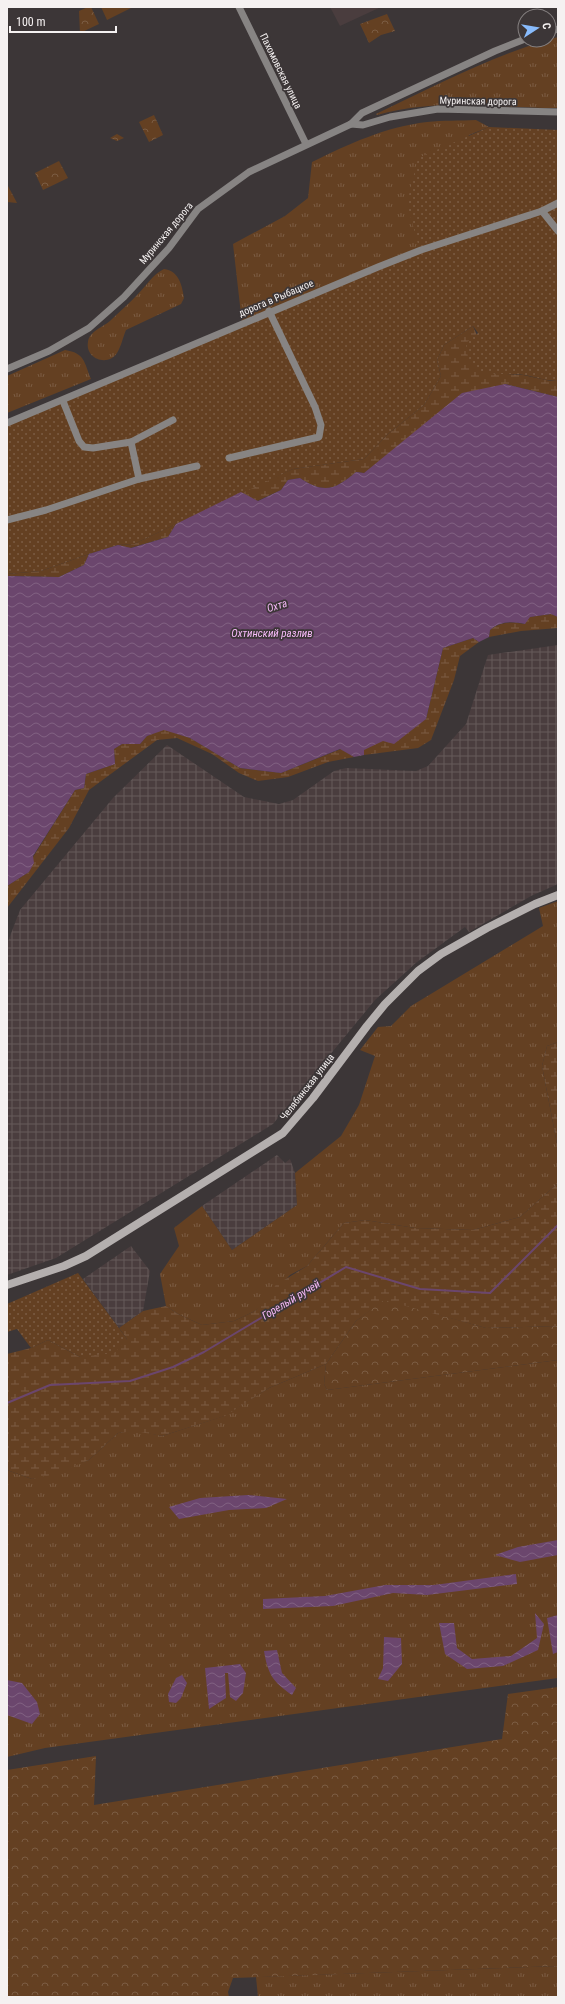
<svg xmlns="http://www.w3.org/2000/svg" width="565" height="2004" viewBox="0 0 565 2004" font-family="'Roboto Condensed',sans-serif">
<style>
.built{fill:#4a3d3e}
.industrial{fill:url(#industrial-grid)}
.grass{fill:url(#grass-tufts)}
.forest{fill:url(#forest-crowns)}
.wetland{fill:url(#wetland-marsh)}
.garden{fill:url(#garden-dots)}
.pitch{fill:#644022}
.water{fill:url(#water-waves)}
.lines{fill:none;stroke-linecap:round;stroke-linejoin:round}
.stream{stroke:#6b466d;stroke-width:2}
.street{stroke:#878483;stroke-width:7}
.secondary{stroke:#b4afae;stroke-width:8}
.labels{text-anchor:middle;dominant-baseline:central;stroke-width:3.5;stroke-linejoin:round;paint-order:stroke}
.street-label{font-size:10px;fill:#f5f1f1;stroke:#3c3637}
.water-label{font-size:11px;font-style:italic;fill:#f7baf9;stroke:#3c3637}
</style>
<defs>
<pattern id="industrial-grid" width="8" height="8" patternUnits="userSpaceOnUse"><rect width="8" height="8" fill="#4a3d3e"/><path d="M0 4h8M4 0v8" fill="none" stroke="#655a5a"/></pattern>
<pattern id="grass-tufts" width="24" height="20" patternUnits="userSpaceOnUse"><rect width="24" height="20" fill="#644022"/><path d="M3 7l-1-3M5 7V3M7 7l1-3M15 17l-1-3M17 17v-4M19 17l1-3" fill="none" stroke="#7b5c43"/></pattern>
<pattern id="forest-crowns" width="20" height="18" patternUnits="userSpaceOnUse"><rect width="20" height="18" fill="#644022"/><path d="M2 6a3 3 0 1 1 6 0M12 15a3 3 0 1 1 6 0" fill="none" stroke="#7b5c43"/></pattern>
<pattern id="wetland-marsh" width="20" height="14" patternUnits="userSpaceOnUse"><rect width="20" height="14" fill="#644022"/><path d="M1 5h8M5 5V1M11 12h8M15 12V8" fill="none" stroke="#7b5c43"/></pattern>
<pattern id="garden-dots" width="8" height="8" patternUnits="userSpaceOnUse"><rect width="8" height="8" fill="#644022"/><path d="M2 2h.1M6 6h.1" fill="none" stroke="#7b5c43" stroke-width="1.8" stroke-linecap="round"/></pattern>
<pattern id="water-waves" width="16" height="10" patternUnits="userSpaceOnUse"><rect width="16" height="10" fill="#6b466d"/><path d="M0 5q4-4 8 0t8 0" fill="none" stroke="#816182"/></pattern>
</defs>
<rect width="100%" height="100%" fill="#3c3637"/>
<path class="built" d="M330 7H381L340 26Z"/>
<g class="industrial">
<path d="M558 645V884L531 896 469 932 465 927 417 962 375 1000 273 1124 56 1258 7 1275V944L20 910 113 798 167 745 244 797 279 804 293 800 334 771 346 768 416 771 428 766 466 724 488 655Z"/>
<path d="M277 1155 285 1163 290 1159 295 1173 297 1205 232 1250 202 1206Z"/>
<path d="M131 1246 150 1271 143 1311 119 1328 83 1279Z"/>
</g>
<g class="grass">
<path d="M558 37V108C493 108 442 97 377 115L376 114C435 86 495 54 558 37Z"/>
<path d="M476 120 489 127 469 135 420 252 242 323 233 244 285 216 308 198 312 162C349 144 385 127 427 122 443 120 460 121 476 120Z"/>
<path d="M164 269C179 271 182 285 184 298L181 304 126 330C123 337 121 347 117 353 108 367 85 359 88 342 89 331 104 327 111 320 120 311 130 303 138 294 147 285 153 274 164 269Z"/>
<path d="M65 350C85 353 84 362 91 379L7 413V376Z"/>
<path d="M558 901V1042L547 1046 542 1066 558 1149 557 1184 520 1217 473 1230 415 1228 365 1220 344 1223 307 1266 290 1275 255 1311 234 1321 202 1325 178 1314 166 1306 160 1274 179 1246 174 1228 202 1206 232 1250 297 1205 295 1173 341 1136 359 1105 375 1056 360 1050 378 1027 391 1026 411 1006 543 926 539 908Z"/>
<path d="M558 1360V1678L45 1748 7 1757V1470L32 1479 89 1460 118 1433 135 1430 162 1436 224 1416 269 1388 326 1364 324 1384 327 1390Z"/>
<path d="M558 1966V1997H258L256 1977Z"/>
</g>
<g class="forest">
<path d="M88 7H91L99 24 80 33 79 11Z"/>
<path d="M387 14 395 31 381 35 369 43 360 24Z"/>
<path d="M154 115 163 135 149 142 139 122Z"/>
<path d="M117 134 124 138 117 141 110 138Z"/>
<path d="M59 161 68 178 43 190 35 173Z"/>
<path d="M8 186 17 203 7 202Z"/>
<path d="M384 1299 486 1328 558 1326V1360L327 1390 324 1384 326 1364 356 1321Z"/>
<path d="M558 1687V1966L233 1978 228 1992 229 1997H7V1770L96 1756 94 1805 502 1739 508 1694Z"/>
</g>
<g class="wetland">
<path d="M473 326 493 373 523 375 551 381H558V397L505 384 364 473 356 472C335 490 324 494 300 478L288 480 281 490 257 501 241 492 293 469 364 459 388 434 424 405 441 376 437 360 444 345Z"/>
<path d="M176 524 168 537 130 548 118 545 134 544Z"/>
<path d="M89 554 84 565 59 577 7 576V574L41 571Z"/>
<path d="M551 614 558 617V628L521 631 489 637 490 630C500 622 512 621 524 624L529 617Z"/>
<path d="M473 638 479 642 460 656 454 680 431 740 418 748 364 755 363 750 426 719 443 648Z"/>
<path d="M164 729 190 738 240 768 281 773 341 749 354 757 328 762 288 777 258 781 239 773 212 754 177 738 157 740 89 790 69 828 7 908V886L29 872 33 857 75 790 84 788 86 774 115 764 114 749 122 744H140L147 736Z"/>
<path d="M558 1042V1149L542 1066 547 1046Z"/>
<path d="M558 1178V1326L486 1328 384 1300 356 1321 326 1364 269 1388 225 1416 162 1436 135 1431 118 1433 89 1460 52 1475 32 1479 7 1470V1354L31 1348 48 1340 80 1357 127 1339 119 1328 143 1311 166 1306 178 1314 202 1325 234 1321 255 1311 276 1285 307 1266 344 1223 365 1220 415 1228 473 1230 520 1217 557 1184Z"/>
</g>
<g class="garden">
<path d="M489 127 558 130V381C546 381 536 377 524 375 510 372 492 377 478 370 468 366 467 353 466 343L478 333 473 326 444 345 437 360 441 376 424 405 388 434 364 459 293 469 134 544 118 545 89 554 41 571 7 574V423L420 252 407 203 418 158Z"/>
<path d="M78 1273 127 1339 114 1353 80 1357 48 1340 31 1348 17 1329 7 1332V1304Z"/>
</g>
<path class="pitch" d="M101 7H133L107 20Z"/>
<g class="water">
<path d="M505 384 558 397V617L551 614 530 617 525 624C512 621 500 621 490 630L489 637 479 642 473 638 443 648 426 719 394 744 383 741 364 750V755L354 757 340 749 281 773 240 768 190 738 164 730 147 736 140 744H122L114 749 115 764 86 774 84 788 75 790 33 856 34 863 29 872 7 886V576L59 577 84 565 89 554 118 545 131 548 168 537 176 524 241 492 258 501 281 490 288 480 300 478C324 494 335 490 356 472L364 473 462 393Z"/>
<path d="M248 1495 287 1499 266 1508 229 1510 179 1519 169 1507 200 1498Z"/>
<path d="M558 1540V1555L520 1562 495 1555 518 1547Z"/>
<path d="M516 1574 517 1584 427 1595 393 1593 333 1606 263 1609V1599L325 1596 385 1585H434Z"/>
<path d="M535 1613 544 1624 538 1650 503 1666 467 1669 445 1654 439 1623H454L457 1648 472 1659 511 1656 537 1638Z"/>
<path d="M558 1615V1652L553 1654 547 1618Z"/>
<path d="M384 1637 401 1638 402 1664 388 1681 378 1679 383 1668Z"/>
<path d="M277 1650 282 1673 296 1688 292 1695C272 1681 268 1674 264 1651Z"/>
<path d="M240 1664 246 1673 243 1693 236 1701 230 1697 228 1673H225L226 1698 209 1709 205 1668Z"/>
<path d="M182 1675 187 1683 181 1698 176 1703 169 1702 168 1694 176 1678Z"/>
<path d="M7 1680 22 1683 37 1702 40 1714 32 1724 7 1715Z"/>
</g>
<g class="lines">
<path class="stream" d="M7 1403 50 1385 130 1381 173 1367 204 1352 346 1267 420 1289 490 1293 558 1225"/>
<g class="street">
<path d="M239 7 306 144"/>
<path d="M549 32 558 29"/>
<path d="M351 124 363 125 390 117 438 109 558 112"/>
<path d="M542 211 558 231"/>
<path d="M7 369 49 351 89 328 124 297 169 248 198 209 249 172 351 124 362 113 495 51 525 39"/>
<path d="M63 401 79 441 84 447 93 448 131 442 173 420"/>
<path d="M7 423 378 267 421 250 542 211 558 203"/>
<path d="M131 442 139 479"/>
<path d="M229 458 319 437 321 425 315 407 269 311"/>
<path d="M7 520 46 510 139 479 197 466"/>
</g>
<path class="secondary" d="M7 1285 64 1266 86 1256 283 1133 313 1098 367 1026 385 1004 418 971 441 954 487 928 535 904 558 895"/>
</g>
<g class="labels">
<g class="street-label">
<text transform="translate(281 71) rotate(64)">Пахомовская улица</text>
<text transform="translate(478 101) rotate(1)">Муринская дорога</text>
<text transform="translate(166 233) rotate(-50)">Муринская дорога</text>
<text transform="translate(276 298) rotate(-23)">дорога в Рыбацкое</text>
<text transform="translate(307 1087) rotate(-52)">Челябинская улица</text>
</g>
<g class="water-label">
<text transform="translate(277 606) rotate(-17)">Охта</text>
<text x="272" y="633">Охтинский разлив</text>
<text transform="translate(291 1300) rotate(-31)">Горелый ручей</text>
</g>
</g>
<rect width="565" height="2004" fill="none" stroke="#f5f1f1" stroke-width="16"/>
<g transform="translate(537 28) rotate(78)"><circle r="19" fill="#3c3637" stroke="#868181"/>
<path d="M0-3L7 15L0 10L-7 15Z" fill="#88bbfc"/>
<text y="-6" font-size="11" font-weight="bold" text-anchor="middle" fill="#f5f1f1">С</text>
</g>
<path d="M10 26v6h106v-6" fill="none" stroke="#f5f1f1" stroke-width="2"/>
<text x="16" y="26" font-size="12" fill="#f5f1f1" stroke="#3c3637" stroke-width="3" paint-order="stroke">100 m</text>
</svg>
